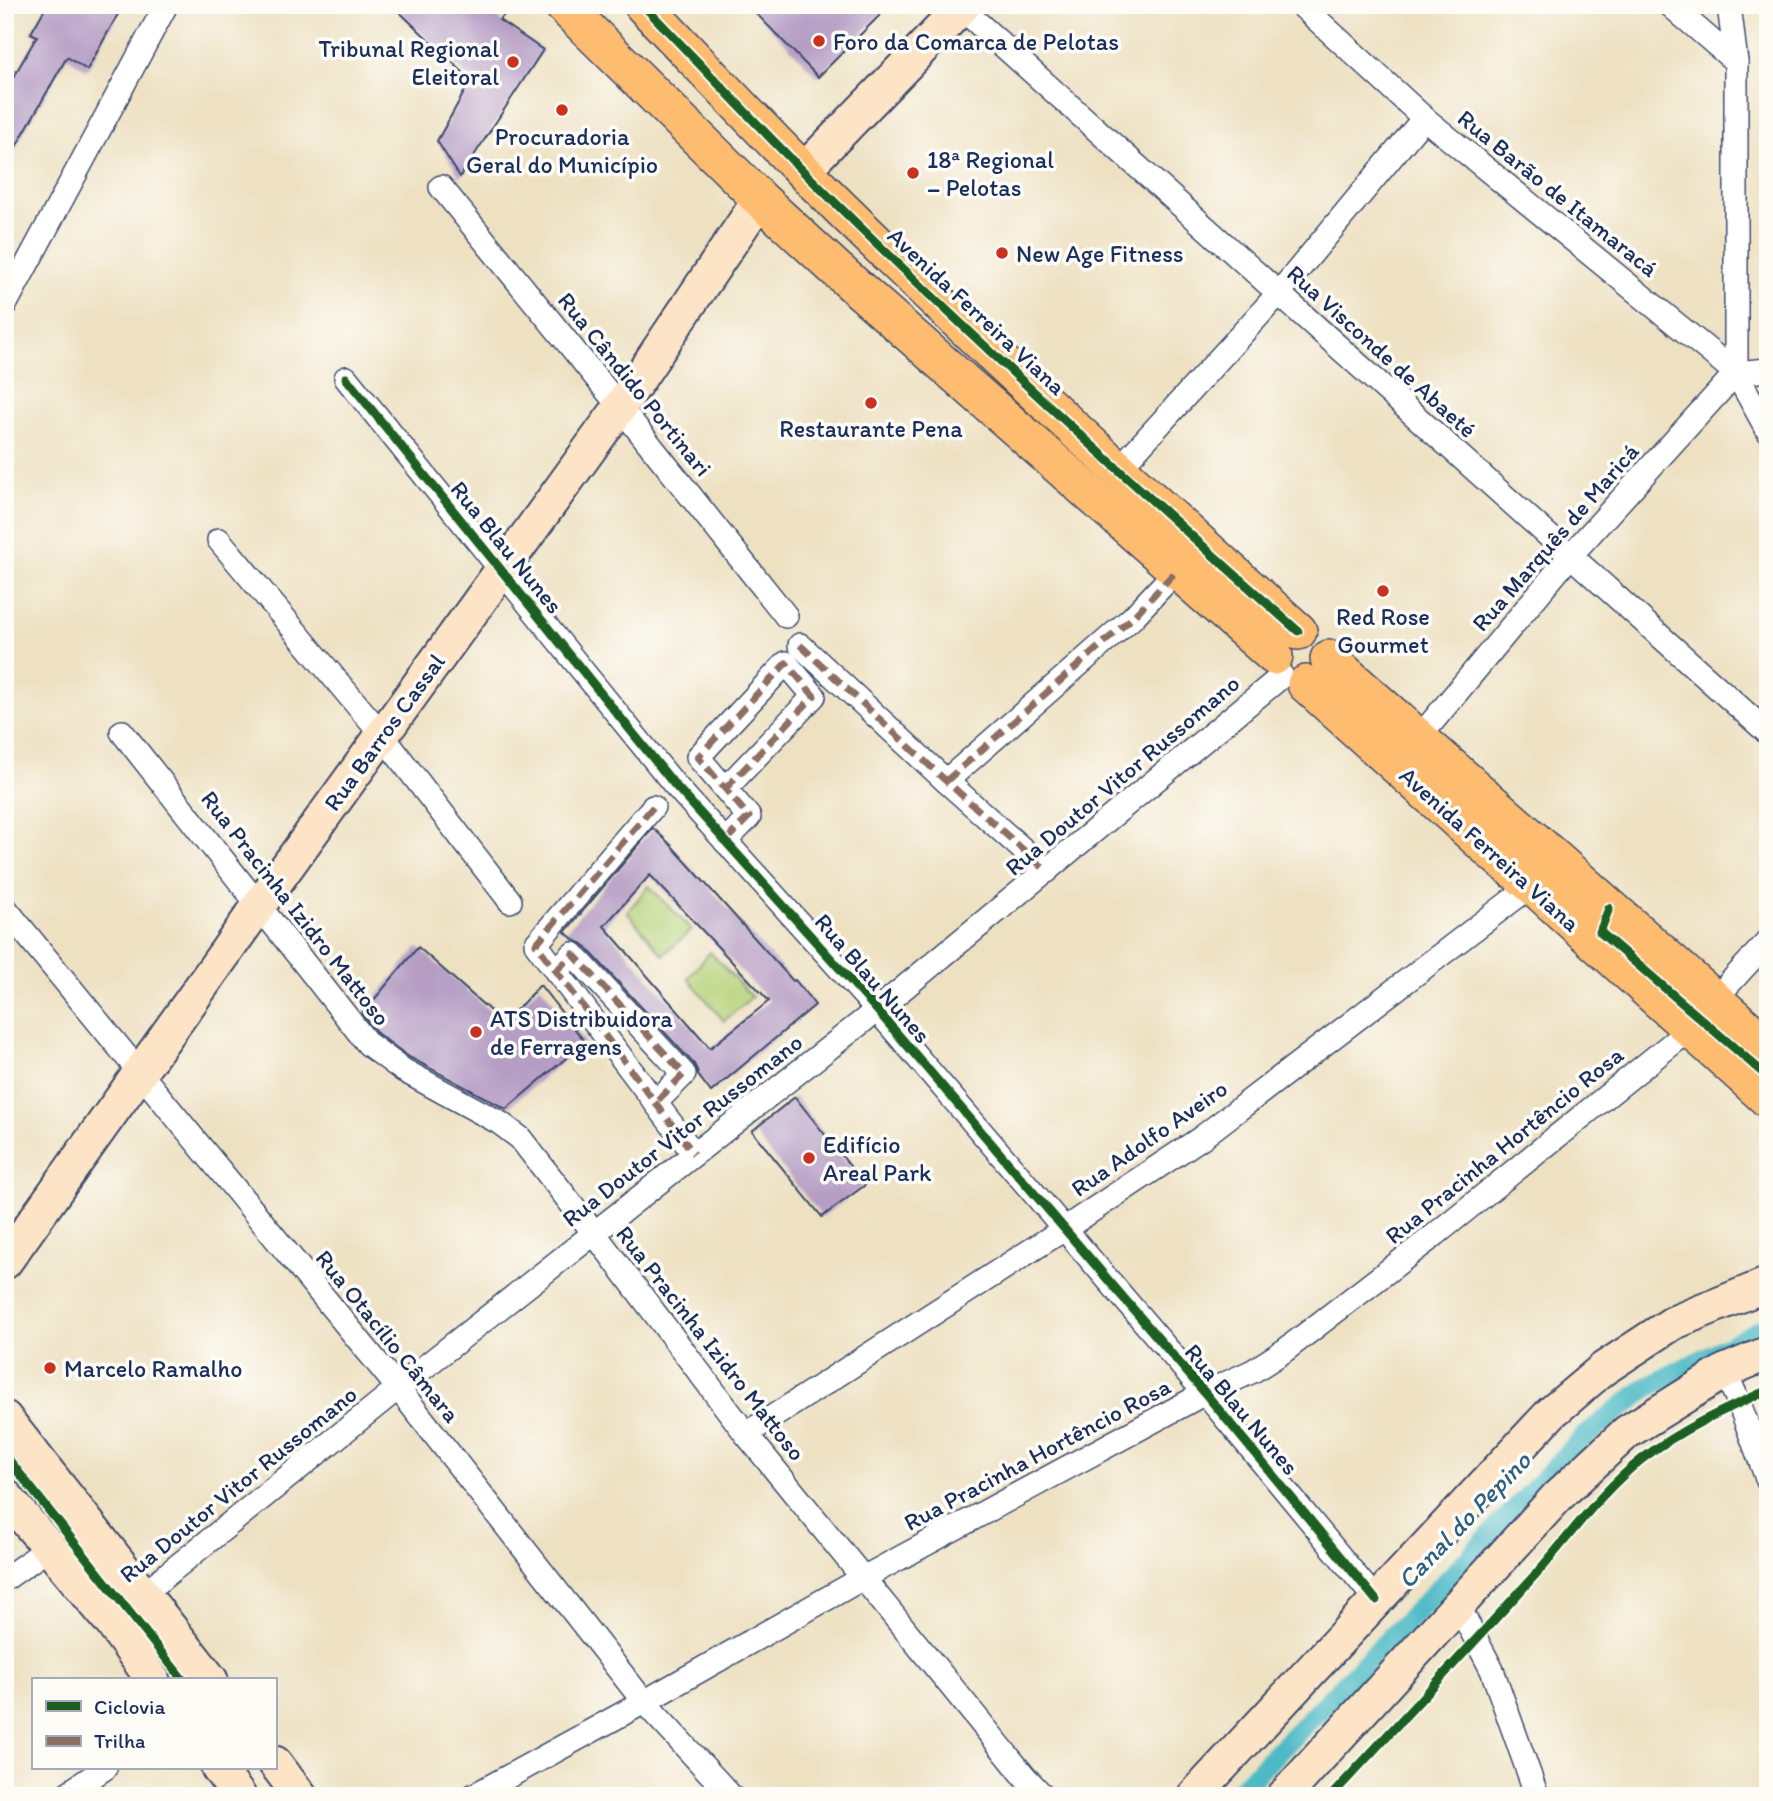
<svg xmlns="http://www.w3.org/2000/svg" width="1773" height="1801" viewBox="0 0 1773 1801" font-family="Itim,sans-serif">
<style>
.green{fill:#b6d279;stroke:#68806c;stroke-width:2}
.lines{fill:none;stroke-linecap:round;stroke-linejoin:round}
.canal{stroke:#4dbac6;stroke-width:21}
.building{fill:#b59dc4;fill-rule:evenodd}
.street-casing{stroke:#3b4a6d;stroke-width:26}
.secondary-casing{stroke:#3b4a6d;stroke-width:37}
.primary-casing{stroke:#3b4a6d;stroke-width:40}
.street{stroke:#fff;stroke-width:23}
.secondary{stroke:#fee4c6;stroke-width:33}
.primary{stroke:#fdbc70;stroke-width:37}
.quiet{stroke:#8d6e63;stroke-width:7;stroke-dasharray:14 7;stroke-linecap:butt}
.cycleway-casing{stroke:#fdfcf7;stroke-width:13}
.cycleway{stroke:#1b5e20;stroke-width:9}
.poi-dot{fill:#c8321e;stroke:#fdfcf7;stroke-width:2.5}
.labels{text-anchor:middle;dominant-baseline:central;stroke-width:7;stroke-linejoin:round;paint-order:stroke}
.poi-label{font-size:24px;fill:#1b2f5e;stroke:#fdfcf7;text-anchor:start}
.street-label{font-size:24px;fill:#1b2f5e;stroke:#fdfcf7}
.water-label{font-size:26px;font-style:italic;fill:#2c6082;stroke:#fdfcf7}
</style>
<rect width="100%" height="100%" fill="#fdfcf7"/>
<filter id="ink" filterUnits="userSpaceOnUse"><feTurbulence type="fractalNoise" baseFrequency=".0143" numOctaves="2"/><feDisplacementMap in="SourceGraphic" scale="14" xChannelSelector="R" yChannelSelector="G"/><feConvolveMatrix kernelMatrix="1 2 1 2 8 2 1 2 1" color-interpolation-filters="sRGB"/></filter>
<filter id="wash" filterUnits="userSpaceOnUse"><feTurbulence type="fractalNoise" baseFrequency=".00686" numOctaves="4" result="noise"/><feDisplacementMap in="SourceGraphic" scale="28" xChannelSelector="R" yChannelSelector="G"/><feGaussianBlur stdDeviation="1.57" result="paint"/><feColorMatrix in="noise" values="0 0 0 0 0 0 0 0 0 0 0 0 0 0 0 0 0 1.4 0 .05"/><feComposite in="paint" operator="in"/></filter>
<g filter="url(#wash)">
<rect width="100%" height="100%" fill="#eee1c2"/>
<g class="green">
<path d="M649 886 692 930 663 955 627 912Z"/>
<path d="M710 952 752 997 724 1021 688 978Z"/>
</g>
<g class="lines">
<path class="canal" d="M1234 1796 1448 1580 1585 1436 1646 1388 1768 1326"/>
</g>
<g id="blocks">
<g class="building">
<path d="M47 5H123L87 70 67 57 5 166V92L37 36 31 33Z"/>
<path d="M392 5H514L499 20 543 50 460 177 437 141 471 80Z"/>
<path d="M748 5H890L818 77Z"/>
<path d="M653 828 670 844 793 981 795 980 815 1005 711 1092 698 1075 697 1070 694 1064 583 944 574 940 565 932ZM650 875 769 1001 710 1048 604 926Z"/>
<path d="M418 947 504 1023 540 985 585 1042 506 1109 409 1057 378 1034 362 1014Z"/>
<path d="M795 1097 865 1185 822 1217 752 1131Z"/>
</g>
</g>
</g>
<g filter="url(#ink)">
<use href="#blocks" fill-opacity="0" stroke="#3b4a6d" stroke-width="2"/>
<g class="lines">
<g class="street-casing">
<g id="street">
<path d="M960 5V7L1768 733"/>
<path d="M1301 5 1424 118 1736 373 1768 431"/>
<path d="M1670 5 1736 62"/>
<path d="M441 187 620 407 786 616"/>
<path d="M5 305 166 5"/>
<path d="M1736 373 1768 370"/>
<path d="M346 378 674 784 877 1010 1205 1393 1376 1600"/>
<path d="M1118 470 1279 293 1424 118"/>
<path d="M219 540 382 735 510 901"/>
<path d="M800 645 946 781 1047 871"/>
<path d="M122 732 368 1044 403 1070 500 1123 520 1138 594 1233 746 1434 1025 1777 1043 1796"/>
<path d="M1418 739 1570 556 1736 373V62L1729 5"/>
<path d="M946 781 1132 618 1178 569"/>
<path d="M725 789 814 696 786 663 698 757 749 817 725 841"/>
<path d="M653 807 536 944 694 1154"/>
<path d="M5 908 398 1388 644 1702 731 1796"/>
<path d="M556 971 573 954 684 1074 656 1102"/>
<path d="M1714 1000 1768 941"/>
<path d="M1725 1371 1739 1403 1768 1481"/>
<path d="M746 1434 1064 1229 1201 1138 1532 885"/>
<path d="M5 1579 49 1548"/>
<path d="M1458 1605 1492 1670 1537 1796"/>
<path d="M111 1622 144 1593 398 1388 877 1010 1282 676"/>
<path d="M64 1796 105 1768"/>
<path d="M473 1796 644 1702 863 1578 1205 1393 1253 1371 1284 1351 1436 1234 1690 1029"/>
</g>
</g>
<g class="secondary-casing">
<g id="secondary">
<path d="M803 171 964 5"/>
<path d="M5 1262 260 904 620 407 760 199"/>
<path d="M5 1418 211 1680"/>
<path d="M5 1495 111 1622 153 1680"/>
<path d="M275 1763 300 1796"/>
<path d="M218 1768 239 1796"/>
<path d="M1194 1796 1551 1413 1603 1369 1673 1323 1768 1284"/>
<path d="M1284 1796 1558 1496 1627 1432 1725 1371 1768 1353"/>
</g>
</g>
<g class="primary-casing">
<g id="primary">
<path d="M563 5 760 199 836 269 1274 656"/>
<path d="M643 5C697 61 750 118 805 173 964 331 1130 482 1298 631"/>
<path d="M1329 659 1768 1047"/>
<path d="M1306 684 1498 857 1532 885 1768 1099"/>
</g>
</g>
<use href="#street" class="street"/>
<use href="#secondary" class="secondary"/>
<use href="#primary" class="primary"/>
<g class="quiet">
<path d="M800 645 946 781 1047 871"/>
<path d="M946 781 1132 618 1178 569"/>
<path d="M725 789 814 696 786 663 698 757 749 817 725 841"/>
<path d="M653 807 536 944 694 1154"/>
<path d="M556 971 573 954 684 1074 656 1102"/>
</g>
<g class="cycleway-casing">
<g id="cycleway">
<path d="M643 5C697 61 750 118 805 173 964 331 1130 482 1298 631"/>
<path d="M346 378 674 784 877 1010 1205 1393 1376 1600"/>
<path d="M1609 908 1600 932 1768 1077"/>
<path d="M5 1455 183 1680"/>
<path d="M1331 1796C1399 1723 1467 1650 1534 1576 1569 1537 1600 1492 1642 1459 1681 1429 1723 1410 1768 1390"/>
</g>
</g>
<use href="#cycleway" class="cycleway"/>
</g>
</g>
<g class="poi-dot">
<circle cx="819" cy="41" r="7"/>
<circle cx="513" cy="62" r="7"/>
<circle cx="562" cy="110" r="7"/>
<circle cx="913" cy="173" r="7"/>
<circle cx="1002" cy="253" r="7"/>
<circle cx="871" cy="403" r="7"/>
<circle cx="1383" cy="591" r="7"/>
<circle cx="476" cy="1032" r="7"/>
<circle cx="809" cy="1158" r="7"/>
<circle cx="50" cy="1368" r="7"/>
</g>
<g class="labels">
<g class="poi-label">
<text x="833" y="41">Foro da Comarca de Pelotas</text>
<text x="499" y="48" text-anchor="end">Tribunal Regional<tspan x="499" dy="28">Eleitoral</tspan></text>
<text x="562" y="136" text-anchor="middle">Procuradoria<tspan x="562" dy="28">Geral do Município</tspan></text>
<text x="927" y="159">18ª Regional<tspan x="927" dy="28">– Pelotas</tspan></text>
<text x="1016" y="253">New Age Fitness</text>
<text x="871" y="428" text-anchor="middle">Restaurante Pena</text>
<text x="1383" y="616" text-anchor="middle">Red Rose<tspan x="1383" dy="28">Gourmet</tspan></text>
<text x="490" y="1018">ATS Distribuidora<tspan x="490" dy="28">de Ferragens</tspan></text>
<text x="823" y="1144">Edifício<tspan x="823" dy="28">Areal Park</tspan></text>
<text x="64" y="1368">Marcelo Ramalho</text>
</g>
<g class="street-label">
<text transform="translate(1558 193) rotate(39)">Rua Barão de Itamaracá</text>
<text transform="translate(977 311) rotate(43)">Avenida Ferreira Viana</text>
<text transform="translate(1382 351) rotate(42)">Rua Visconde de Abaeté</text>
<text transform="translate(635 384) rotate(51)">Rua Cândido Portinari</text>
<text transform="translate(1555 537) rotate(-49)">Rua Marquês de Maricá</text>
<text transform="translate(507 547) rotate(51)">Rua Blau Nunes</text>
<text transform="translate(384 732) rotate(-54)">Rua Barros Cassal</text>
<text transform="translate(1122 775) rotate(-40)">Rua Doutor Vitor Russomano</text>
<text transform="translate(1490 849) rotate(42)">Avenida Ferreira Viana</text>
<text transform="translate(296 908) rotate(52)">Rua Pracinha Izidro Mattoso</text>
<text transform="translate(873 978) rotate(49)">Rua Blau Nunes</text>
<text transform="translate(682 1130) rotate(-38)">Rua Doutor Vitor Russomano</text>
<text transform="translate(1149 1138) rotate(-35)">Rua Adolfo Aveiro</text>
<text transform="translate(1504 1145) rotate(-39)">Rua Pracinha Hortêncio Rosa</text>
<text transform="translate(388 1336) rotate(51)">Rua Otacílio Câmara</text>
<text transform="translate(711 1343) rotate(52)">Rua Pracinha Izidro Mattoso</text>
<text transform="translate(1242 1409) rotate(50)">Rua Blau Nunes</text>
<text transform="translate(1037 1454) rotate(-28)">Rua Pracinha Hortêncio Rosa</text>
<text transform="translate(238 1484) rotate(-39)">Rua Doutor Vitor Russomano</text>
</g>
<g class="water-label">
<text transform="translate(1464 1520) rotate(-46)">Canal do Pepino</text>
</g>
</g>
<rect width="1773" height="1801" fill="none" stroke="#fdfcf7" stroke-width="28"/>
<rect x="32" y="1678" width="245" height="91" fill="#fdfcf7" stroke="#a3aaba" stroke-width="2"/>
<rect x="46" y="1701" width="35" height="10" fill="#1b5e20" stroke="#a3aaba" stroke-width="2"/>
<text x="94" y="1714" font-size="21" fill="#1b2f5e">Ciclovia</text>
<rect x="46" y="1736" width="35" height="10" fill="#8d6e63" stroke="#a3aaba" stroke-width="2"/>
<text x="94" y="1748" font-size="21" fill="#1b2f5e">Trilha</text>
</svg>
